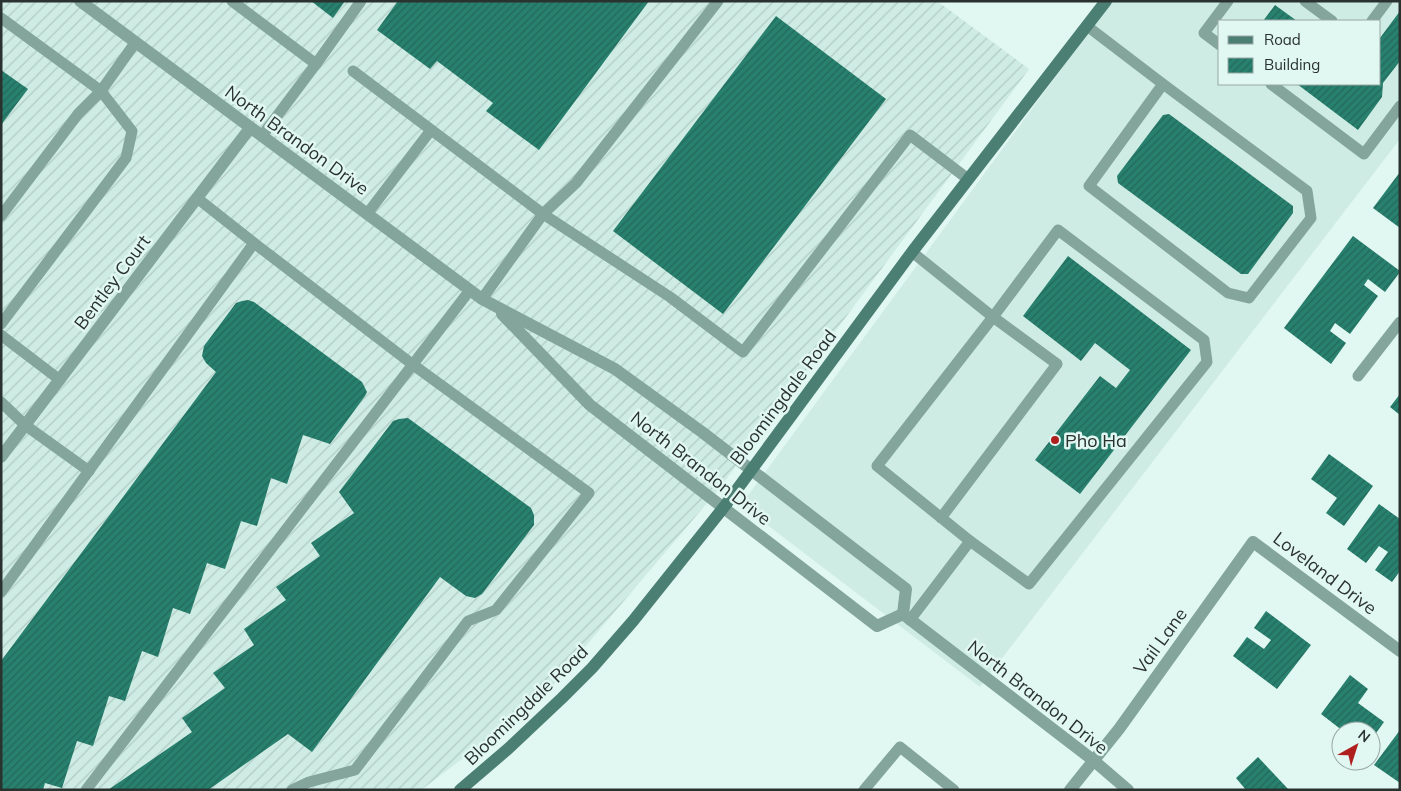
<svg xmlns="http://www.w3.org/2000/svg" width="1401" height="791" viewBox="0 0 1401 791" font-family="Mulish,sans-serif">
<style>
.built{fill:#ceece4;fill-rule:evenodd}
.industrial{fill:url(#industrial-furrows)}
.building{fill:url(#building-hatch)}
.lines{fill:none;stroke-linecap:round;stroke-linejoin:round}
.lane{stroke:#83a59c;stroke-width:11}
.street{stroke:#83a59c;stroke-width:12}
.secondary{stroke:#4c7f73;stroke-width:12}
.poi-dot{fill:#af1f1e;stroke:#e1f7f1;stroke-width:2}
.labels{text-anchor:middle;dominant-baseline:central;stroke-width:5;stroke-linejoin:round;paint-order:stroke}
.street-label{font-size:18px;fill:#2a3230;stroke:#e1f7f1}
.poi-label{font-size:18px;fill:#2a3230;stroke:#e1f7f1;text-anchor:start}
</style>
<defs>
<pattern id="industrial-furrows" width="10" height="10" patternUnits="userSpaceOnUse" patternTransform="scale(1.25)"><rect width="10" height="10" fill="#ceece4"/><path d="M-1 1l2-2M0 10L10 0M9 11l2-2" fill="none" stroke="#b1cbc4"/></pattern>
<pattern id="building-hatch" width="6" height="6" patternUnits="userSpaceOnUse" patternTransform="scale(1.25)"><rect width="6" height="6" fill="#28806e"/><path d="M-1 1l2-2M0 6l6-6M5 7l2-2" fill="none" stroke="#23695b"/></pattern>
</defs>
<rect width="100%" height="100%" fill="#e1f7f1"/>
<path class="built" d="M1111 1H1400V139L980 687 741 505ZM1220 21H1380V84H1220Z"/>
<path class="industrial" d="M1 1H937L1029 69 719 489 539 701 421 790H1Z"/>
<g class="building">
<path d="M311 1H345L333 18Z"/>
<path d="M398 1H649L539 150 486 111 493 103 437 61 430 69 377 30Z"/>
<path d="M1275 5 1297 21H1263Z"/>
<path d="M1400 11V61L1383 83 1382 97 1358 130 1297 84H1380V38Z"/>
<path d="M776 16 886 99 723 314 613 231Z"/>
<path d="M1 70 28 89 1 125Z"/>
<path d="M1169 114 1293 206V213L1248 274H1241L1118 183 1117 176 1163 115Z"/>
<path d="M1400 172V228L1373 208Z"/>
<path d="M1353 236 1400 271V272L1385 292 1368 279 1364 285 1378 296 1350 334 1335 323 1330 331 1346 343 1331 364 1284 328Z"/>
<path d="M1068 256 1191 350 1080 494 1035 460 1100 376 1116 388 1130 370 1095 343 1081 361 1023 316Z"/>
<path d="M248 300 254 302 362 382 367 392 365 396 330 444 303 435 287 484 271 478 257 526 241 521 225 569 207 563 190 614 173 608 158 657 142 651 125 701 109 696 93 746 77 741 62 788 45 783 43 790H1V661L216 372 206 363 202 356 204 346 236 303 242 301Z"/>
<path d="M1400 394V415L1390 407Z"/>
<path d="M408 418 531 508 534 515V525L482 594 475 598 466 596 440 577 312 752 288 734 208 790H108L192 732 182 718 225 688 213 673 254 645 244 629 286 600 276 587 320 556 311 543 354 513 339 492 393 421 399 419Z"/>
<path d="M1329 454 1373 486 1344 526 1326 513 1337 498 1311 479Z"/>
<path d="M1379 504 1400 519V571L1392 582 1375 570 1388 552 1379 546 1366 563 1347 549Z"/>
<path d="M1266 611 1311 645 1277 689 1233 656 1247 637 1264 649 1271 640 1254 628Z"/>
<path d="M1350 675 1368 689 1358 703 1384 722 1371 740V731H1343L1321 714Z"/>
<path d="M1400 730V783L1374 765Z"/>
<path d="M1258 757 1289 790H1246L1236 778Z"/>
</g>
<g class="lines">
<g class="lane">
<path d="M232 1 316 64 262 136"/>
<path d="M1305 1 1332 21"/>
<path d="M1 18 101 91 135 43"/>
<path d="M1372 21 1387 1"/>
<path d="M1087 26 1163 84 1307 191 1311 218 1249 298 1228 293 1089 186 1163 84"/>
<path d="M1220 45 1204 33 1228 1"/>
<path d="M316 64 361 1"/>
<path d="M353 71 543 214 576 183 718 1"/>
<path d="M1271 84 1364 154 1400 106"/>
<path d="M197 198 254 243"/>
<path d="M367 214 431 130"/>
<path d="M1 216 78 114 101 91 132 131 126 158 1 324"/>
<path d="M482 299 543 214 670 297 743 352 910 135 968 179"/>
<path d="M1 335 60 380"/>
<path d="M1358 376 1400 322"/>
<path d="M1 402 25 425 89 471"/>
<path d="M941 518 1057 364 993 317 877 466 970 541"/>
<path d="M1 592 254 243 412 364 589 493 496 610 468 621 355 770 309 782 292 790"/>
<path d="M910 620 970 541 1029 584 1207 362 1204 340 1058 230 993 317 912 252"/>
<path d="M86 790 470 290"/>
<path d="M864 790 900 747 954 790"/>
</g>
<g class="street">
<path d="M80 1 482 299 615 369 702 432 906 589 903 614"/>
<path d="M502 314 590 405 877 626 903 614"/>
<path d="M1 457 250 128"/>
<path d="M903 614 1093 760 1128 790"/>
<path d="M1070 790 1119 729 1253 542 1400 651"/>
</g>
<path class="secondary" d="M460 790 509 748 562 698 592 668 633 621 724 507 912 252 1106 1"/>
</g>
<circle class="poi-dot" cx="1055" cy="440" r="5"/>
<g class="labels">
<g class="street-label">
<text transform="translate(297 140) rotate(36)">North Brandon Drive</text>
<text transform="translate(112 282) rotate(-53)">Bentley Court</text>
<text transform="translate(783 397) rotate(-53)">Bloomingdale Road</text>
<text transform="translate(701 468) rotate(38)">North Brandon Drive</text>
<text transform="translate(1325 573) rotate(37)">Loveland Drive</text>
<text transform="translate(1160 641) rotate(-54)">Vail Lane</text>
<text transform="translate(1038 697) rotate(38)">North Brandon Drive</text>
<text transform="translate(526 705) rotate(-44)">Bloomingdale Road</text>
</g>
<g class="poi-label">
<text x="1065" y="440">Pho Ha</text>
</g>
</g>
<rect width="1401" height="791" fill="none" stroke="#2a3230" stroke-width="5"/>
<rect x="1218" y="20" width="162" height="65" fill="#e1f7f1" stroke="#98a8a4"/>
<rect x="1228" y="36" width="25" height="8" fill="#4c7f73" stroke="#98a8a4"/>
<text x="1264" y="45" font-size="15" fill="#2a3230">Road</text>
<rect x="1228" y="58" width="25" height="15" fill="url(#building-hatch)" stroke="#98a8a4"/>
<text x="1264" y="70" font-size="15" fill="#2a3230">Building</text>
<g transform="translate(1356 746) rotate(39)"><circle r="24" fill="#e1f7f1" stroke="#98a8a4"/>
<path d="M0-4L9 19L0 12L-9 19Z" fill="#af1f1e"/>
<text y="-8" font-size="14" font-weight="bold" text-anchor="middle" fill="#2a3230">N</text>
</g>
</svg>
